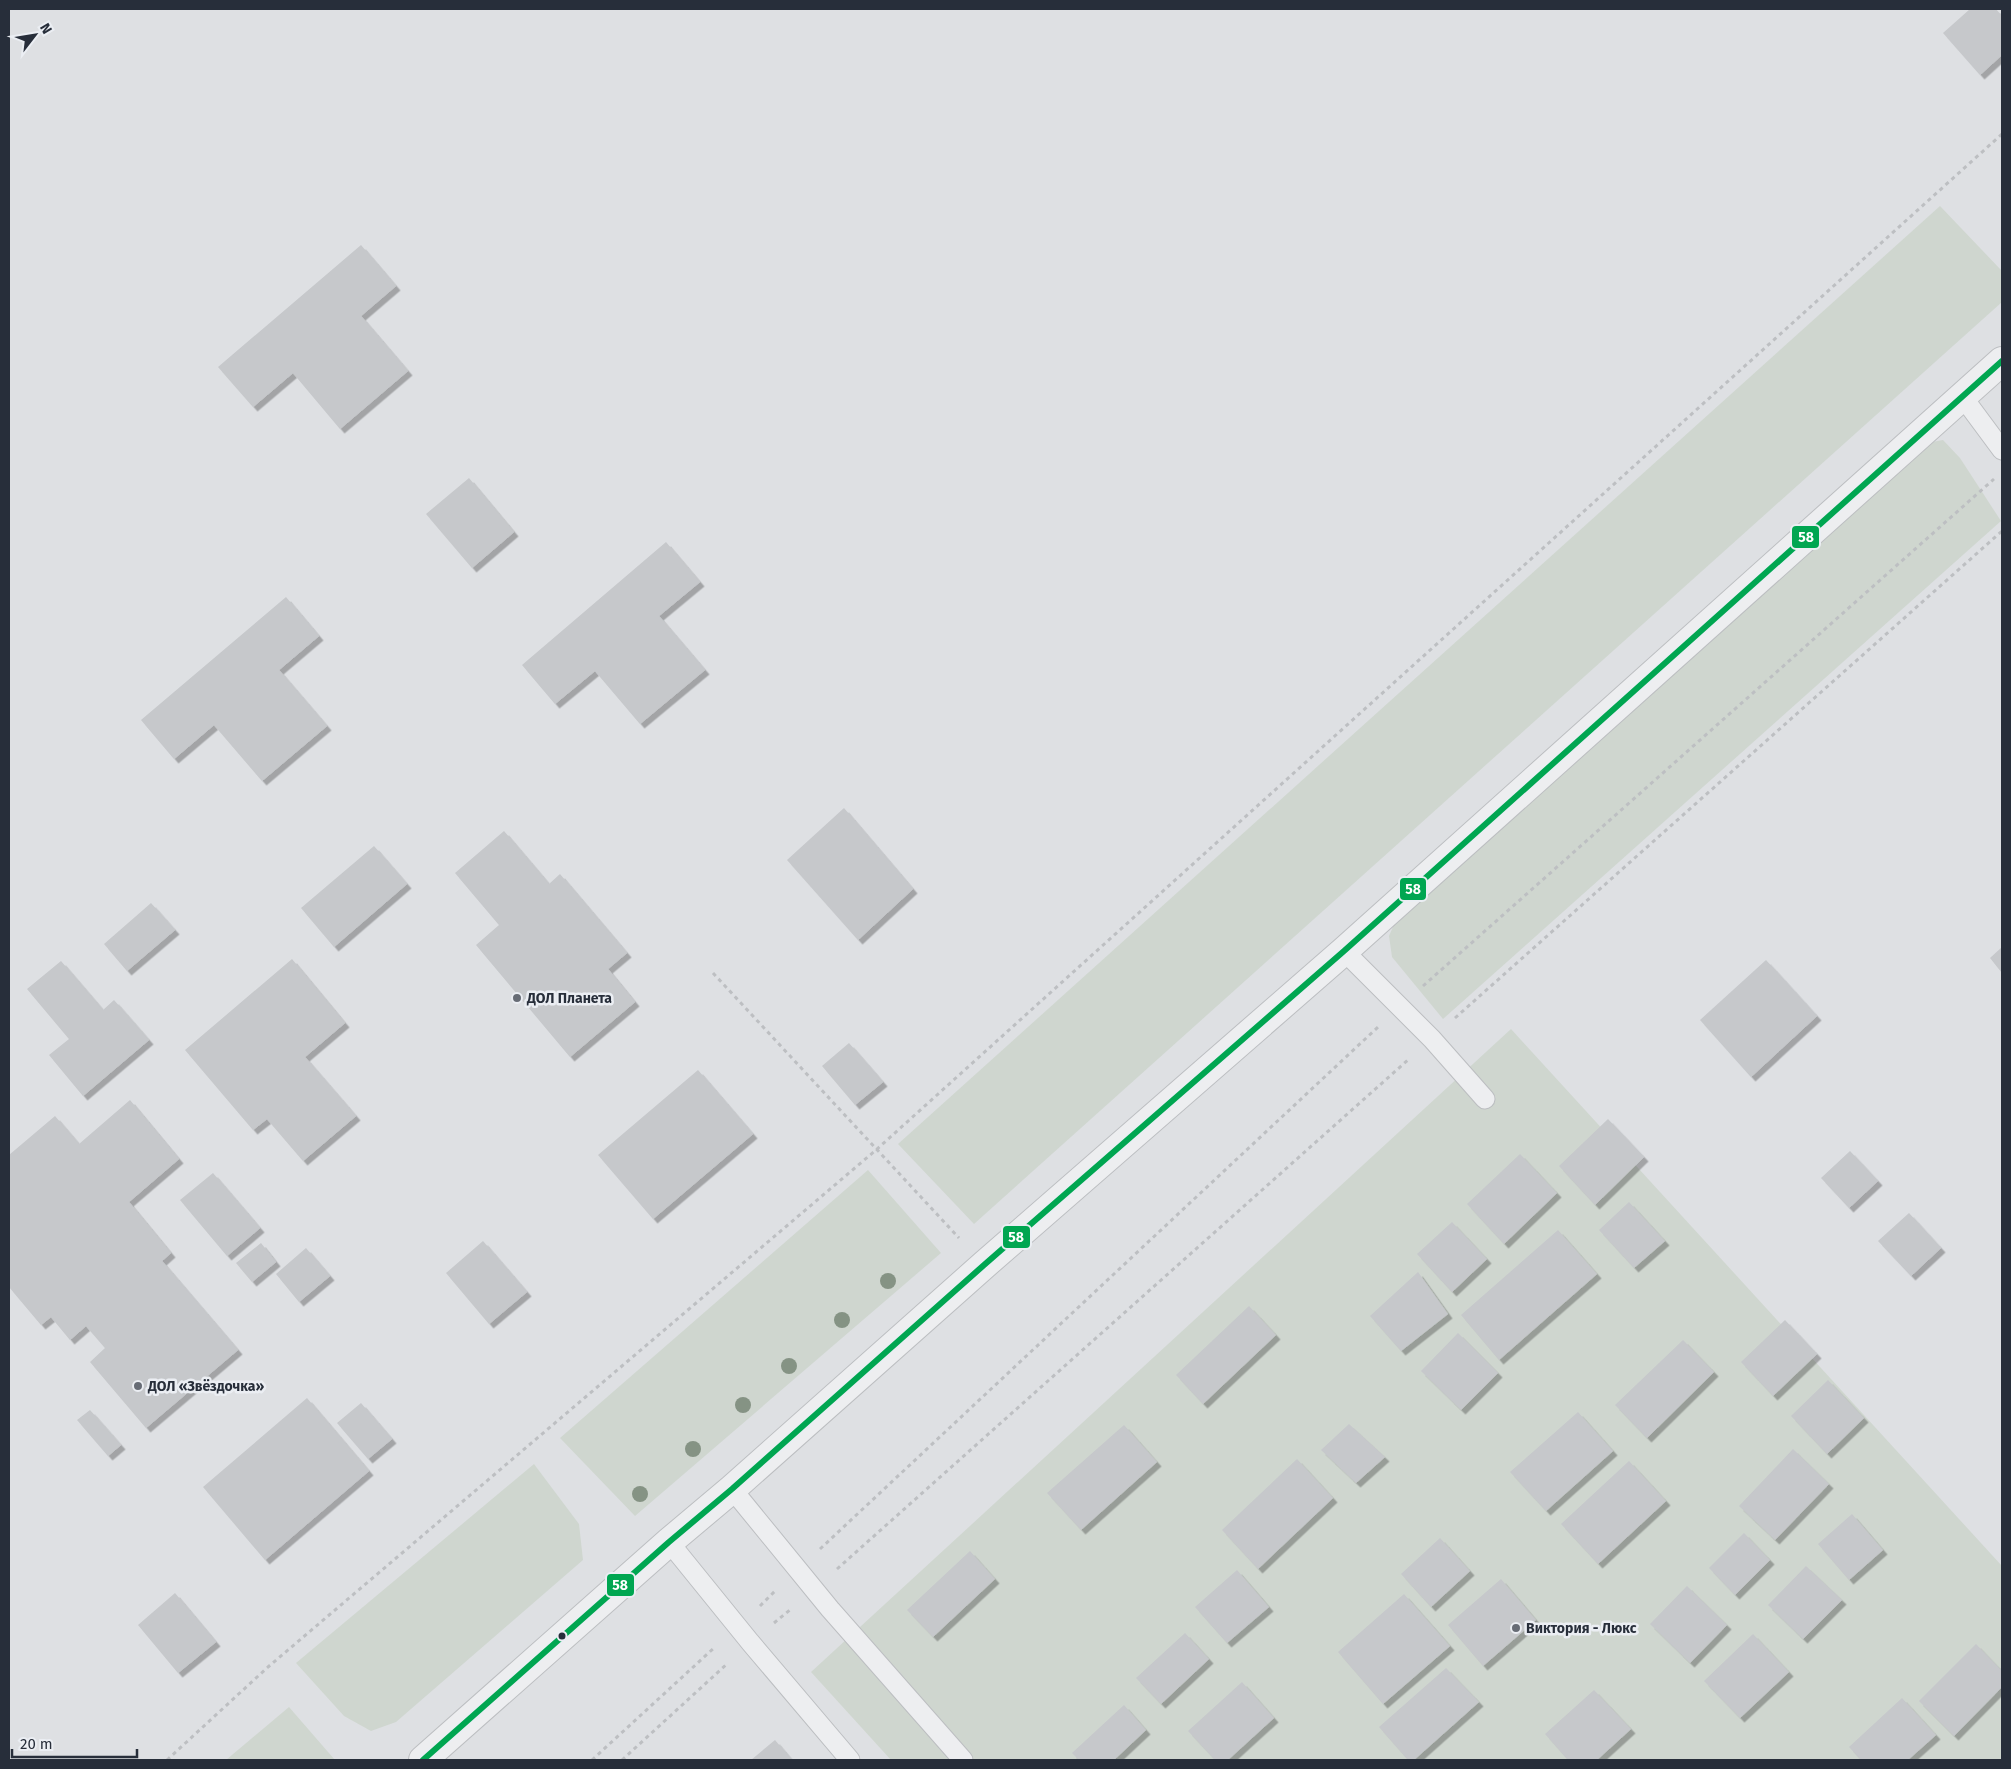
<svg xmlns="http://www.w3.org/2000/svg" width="2011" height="1769" viewBox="0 0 2011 1769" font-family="'Fira Sans',sans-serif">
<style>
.green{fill:#cfd6cf}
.building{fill:#c6c8cb;filter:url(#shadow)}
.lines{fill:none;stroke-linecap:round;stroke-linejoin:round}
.service-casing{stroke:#bcbec1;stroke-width:21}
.tertiary-casing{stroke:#bcbec1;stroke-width:30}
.path{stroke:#bdbfc2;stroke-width:3;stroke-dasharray:4 4;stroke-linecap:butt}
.service{stroke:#edeef0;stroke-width:19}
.tertiary{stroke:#edeef0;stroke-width:28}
.bus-1-casing{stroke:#ebeef3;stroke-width:10}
.bus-1{stroke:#00a651;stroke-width:6}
.tree{fill:#859384}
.poi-dot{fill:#676c75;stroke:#ebeef3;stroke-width:2}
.bus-dot{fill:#272e3a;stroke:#ebeef3;stroke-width:2}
.labels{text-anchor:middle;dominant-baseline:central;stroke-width:5;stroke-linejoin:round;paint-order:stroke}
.poi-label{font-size:14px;font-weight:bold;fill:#272e3a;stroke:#ebeef3;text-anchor:start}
.line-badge{stroke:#ebeef3;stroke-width:2}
.badge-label{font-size:14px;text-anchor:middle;font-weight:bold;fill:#fff}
</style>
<defs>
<filter id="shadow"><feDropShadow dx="4.5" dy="4.5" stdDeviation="0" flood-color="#0004"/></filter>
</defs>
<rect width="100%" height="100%" fill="#dee0e3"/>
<g class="green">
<path d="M1940 206 2002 271V302L974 1224 898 1144Z"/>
<path d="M1943 440 1960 458 2001 521 1443 1019 1392 957 1389 936 1400 911 1927 443Z"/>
<path d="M1511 1029 2002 1566V1760H891L811 1672Z"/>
<path d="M868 1170 941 1253 635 1516 560 1438Z"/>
<path d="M534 1464 579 1524 583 1560 396 1722 371 1731 344 1716 296 1663Z"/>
<path d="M289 1707 335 1760H226Z"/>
</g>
<g class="building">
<path d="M1970 9H1996L2002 16V55L1980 75 1943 33Z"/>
<path d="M361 245 396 286 361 316 408 371 340 429 293 373 253 407 218 367Z"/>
<path d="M469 478 514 532 472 568 426 514Z"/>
<path d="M666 542 700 582 659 616 705 670 640 724 595 671 555 704 522 665Z"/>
<path d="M286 597 319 636 279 670 327 726 262 781 214 725 174 759 141 720Z"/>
<path d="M844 808 913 889 858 940 787 860Z"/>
<path d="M504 831 549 884 560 874 627 953 608 969 635 1002 570 1057 476 945 499 925 455 873Z"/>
<path d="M374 846 407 884 334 947 301 908Z"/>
<path d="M151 903 175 930 127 971 104 944Z"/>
<path d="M2002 947V973L1990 958Z"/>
<path d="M292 959 345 1023 305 1057 356 1116 303 1161 267 1119 253 1130 185 1050Z"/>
<path d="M1766 960 1817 1016 1751 1077 1700 1020Z"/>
<path d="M61 961 103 1010 114 1000 149 1040 83 1096 49 1055 69 1039 27 989Z"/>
<path d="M849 1043 883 1082 855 1105 822 1066Z"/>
<path d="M698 1070 753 1134 653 1219 598 1155Z"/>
<path d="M130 1100 179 1159 129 1202 171 1253 162 1261 238 1350 146 1428 90 1362 105 1348 86 1326 70 1340 51 1317 41 1325 9 1287V1155L55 1116 79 1144Z"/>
<path d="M1608 1119 1644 1157 1595 1205 1559 1166Z"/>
<path d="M1850 1151 1878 1181 1849 1208 1821 1178Z"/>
<path d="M1520 1154 1557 1193 1504 1244 1467 1204Z"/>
<path d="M213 1173 260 1228 227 1256 180 1200Z"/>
<path d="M1629 1202 1665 1241 1634 1268 1599 1230Z"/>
<path d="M1909 1213 1941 1248 1911 1276 1878 1241Z"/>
<path d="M1452 1222 1487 1259 1452 1292 1417 1254Z"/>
<path d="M1558 1230 1597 1274 1499 1360 1461 1315Z"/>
<path d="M483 1241 527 1292 489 1324 446 1273Z"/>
<path d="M261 1243 276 1262 252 1282 236 1263Z"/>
<path d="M306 1248 330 1276 299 1302 276 1274Z"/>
<path d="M1418 1272 1448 1314 1401 1351 1370 1316Z"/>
<path d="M1249 1306 1276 1335 1203 1404 1176 1375Z"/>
<path d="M1785 1320 1817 1354 1773 1396 1741 1362Z"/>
<path d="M1458 1333 1498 1373 1461 1410 1421 1371Z"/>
<path d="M1683 1340 1714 1372 1647 1438 1615 1405Z"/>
<path d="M1828 1380 1864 1418 1827 1454 1791 1416Z"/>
<path d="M307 1398 369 1471 265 1560 203 1487Z"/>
<path d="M361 1403 392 1439 368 1459 337 1423Z"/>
<path d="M90 1410 121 1445 108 1456 77 1420Z"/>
<path d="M1578 1412 1613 1451 1546 1511 1510 1472Z"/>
<path d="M1349 1424 1385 1457 1356 1483 1321 1450Z"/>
<path d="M1124 1425 1157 1462 1081 1530 1047 1493Z"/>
<path d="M1793 1449 1829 1484 1775 1540 1739 1506Z"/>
<path d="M1297 1459 1333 1498 1258 1569 1222 1530Z"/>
<path d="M1629 1461 1666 1501 1598 1564 1561 1524Z"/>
<path d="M1852 1514 1883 1550 1849 1580 1818 1544Z"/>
<path d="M1744 1533 1770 1560 1735 1595 1709 1568Z"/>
<path d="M1440 1538 1470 1571 1431 1607 1401 1574Z"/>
<path d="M970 1551 995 1579 933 1637 907 1610Z"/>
<path d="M1806 1566 1842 1600 1803 1639 1768 1605Z"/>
<path d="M1237 1570 1269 1607 1227 1643 1195 1607Z"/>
<path d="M1501 1579 1536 1620 1483 1666 1448 1625Z"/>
<path d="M1687 1586 1727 1625 1690 1663 1650 1624Z"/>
<path d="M175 1593 216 1642 178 1673 138 1625Z"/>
<path d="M1404 1594 1450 1646 1383 1704 1338 1652Z"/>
<path d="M1185 1633 1209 1659 1161 1704 1136 1678Z"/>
<path d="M1753 1634 1789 1672 1740 1718 1704 1681Z"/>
<path d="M1976 1644 2002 1671V1687L1954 1736 1919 1701Z"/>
<path d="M1446 1668 1479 1702 1414 1760H1408L1379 1727Z"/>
<path d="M1242 1682 1274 1718 1228 1760H1215L1188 1731Z"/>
<path d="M1594 1690 1631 1729 1597 1760H1568L1545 1734Z"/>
<path d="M1902 1698 1936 1735 1908 1760H1861L1849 1747Z"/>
<path d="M1124 1705 1146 1730 1114 1760H1079L1072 1753Z"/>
<path d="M775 1740 792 1760H751Z"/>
</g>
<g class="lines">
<g class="service-casing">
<g id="service">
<path d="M1962 396 2002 450"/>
<path d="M1344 951 1432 1039 1485 1099"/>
<path d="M732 1489 830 1609 963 1760"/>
<path d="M669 1542 750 1642 850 1760"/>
</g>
</g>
<g class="tertiary-casing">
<path id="tertiary" d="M423 1760 669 1542 732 1489 984 1265 1344 951 2002 361"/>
</g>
<g class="path">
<path d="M713 973 959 1238"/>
<path d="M1423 986 1994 479"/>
<path d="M1455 1018 2002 531"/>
<path d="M820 1549 1378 1027"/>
<path d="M837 1569 1409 1059"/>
<path d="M760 1606 775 1591"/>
<path d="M774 1623 791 1609"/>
<path d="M167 1760 268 1667 876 1150 2002 134"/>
<path d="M592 1760 715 1647"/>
<path d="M622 1760 728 1663"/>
</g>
<use href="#service" class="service"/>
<use href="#tertiary" class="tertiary"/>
<g class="bus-1-casing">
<path id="bus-1" d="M423 1760 669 1542 732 1489 984 1265 1344 951 2002 361"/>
</g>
<use href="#bus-1" class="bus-1"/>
</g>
<g class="tree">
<circle cx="888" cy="1281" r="8"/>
<circle cx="842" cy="1320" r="8"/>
<circle cx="789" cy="1366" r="8"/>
<circle cx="743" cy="1405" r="8"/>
<circle cx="693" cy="1449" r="8"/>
<circle cx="640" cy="1494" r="8"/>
</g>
<g class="poi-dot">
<circle cx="517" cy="998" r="5"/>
<circle cx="138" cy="1386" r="5"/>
<circle cx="1516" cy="1628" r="5"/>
</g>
<circle class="bus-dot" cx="562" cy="1636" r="4.5"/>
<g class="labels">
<g class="poi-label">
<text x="527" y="998">ДОЛ Планета</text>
<text x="148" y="1386">ДОЛ «Звёздочка»</text>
<text x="1526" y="1628">Виктория - Люкс</text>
</g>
</g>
<g class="line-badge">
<rect x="1791" y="525" width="29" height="24" rx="5" fill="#00a651"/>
<rect x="1399" y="877" width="28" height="24" rx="5" fill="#00a651"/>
<rect x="1002" y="1225" width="29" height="24" rx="5" fill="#00a651"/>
<rect x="606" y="1573" width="29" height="24" rx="5" fill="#00a651"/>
</g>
<g class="badge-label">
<text x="1806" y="542">58</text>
<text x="1413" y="894">58</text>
<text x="1016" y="1242">58</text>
<text x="620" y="1590">58</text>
</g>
<rect width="2011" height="1769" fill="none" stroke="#272e3a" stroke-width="20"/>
<g transform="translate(35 35) rotate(59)" stroke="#ebeef3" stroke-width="4" paint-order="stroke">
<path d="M0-4L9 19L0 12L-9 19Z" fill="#272e3a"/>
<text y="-8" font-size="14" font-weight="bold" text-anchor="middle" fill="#272e3a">N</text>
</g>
<path d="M12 1749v8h125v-8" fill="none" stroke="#272e3a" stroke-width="2.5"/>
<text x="20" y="1749" font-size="15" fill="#272e3a" stroke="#ebeef3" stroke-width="4" paint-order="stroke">20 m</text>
</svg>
